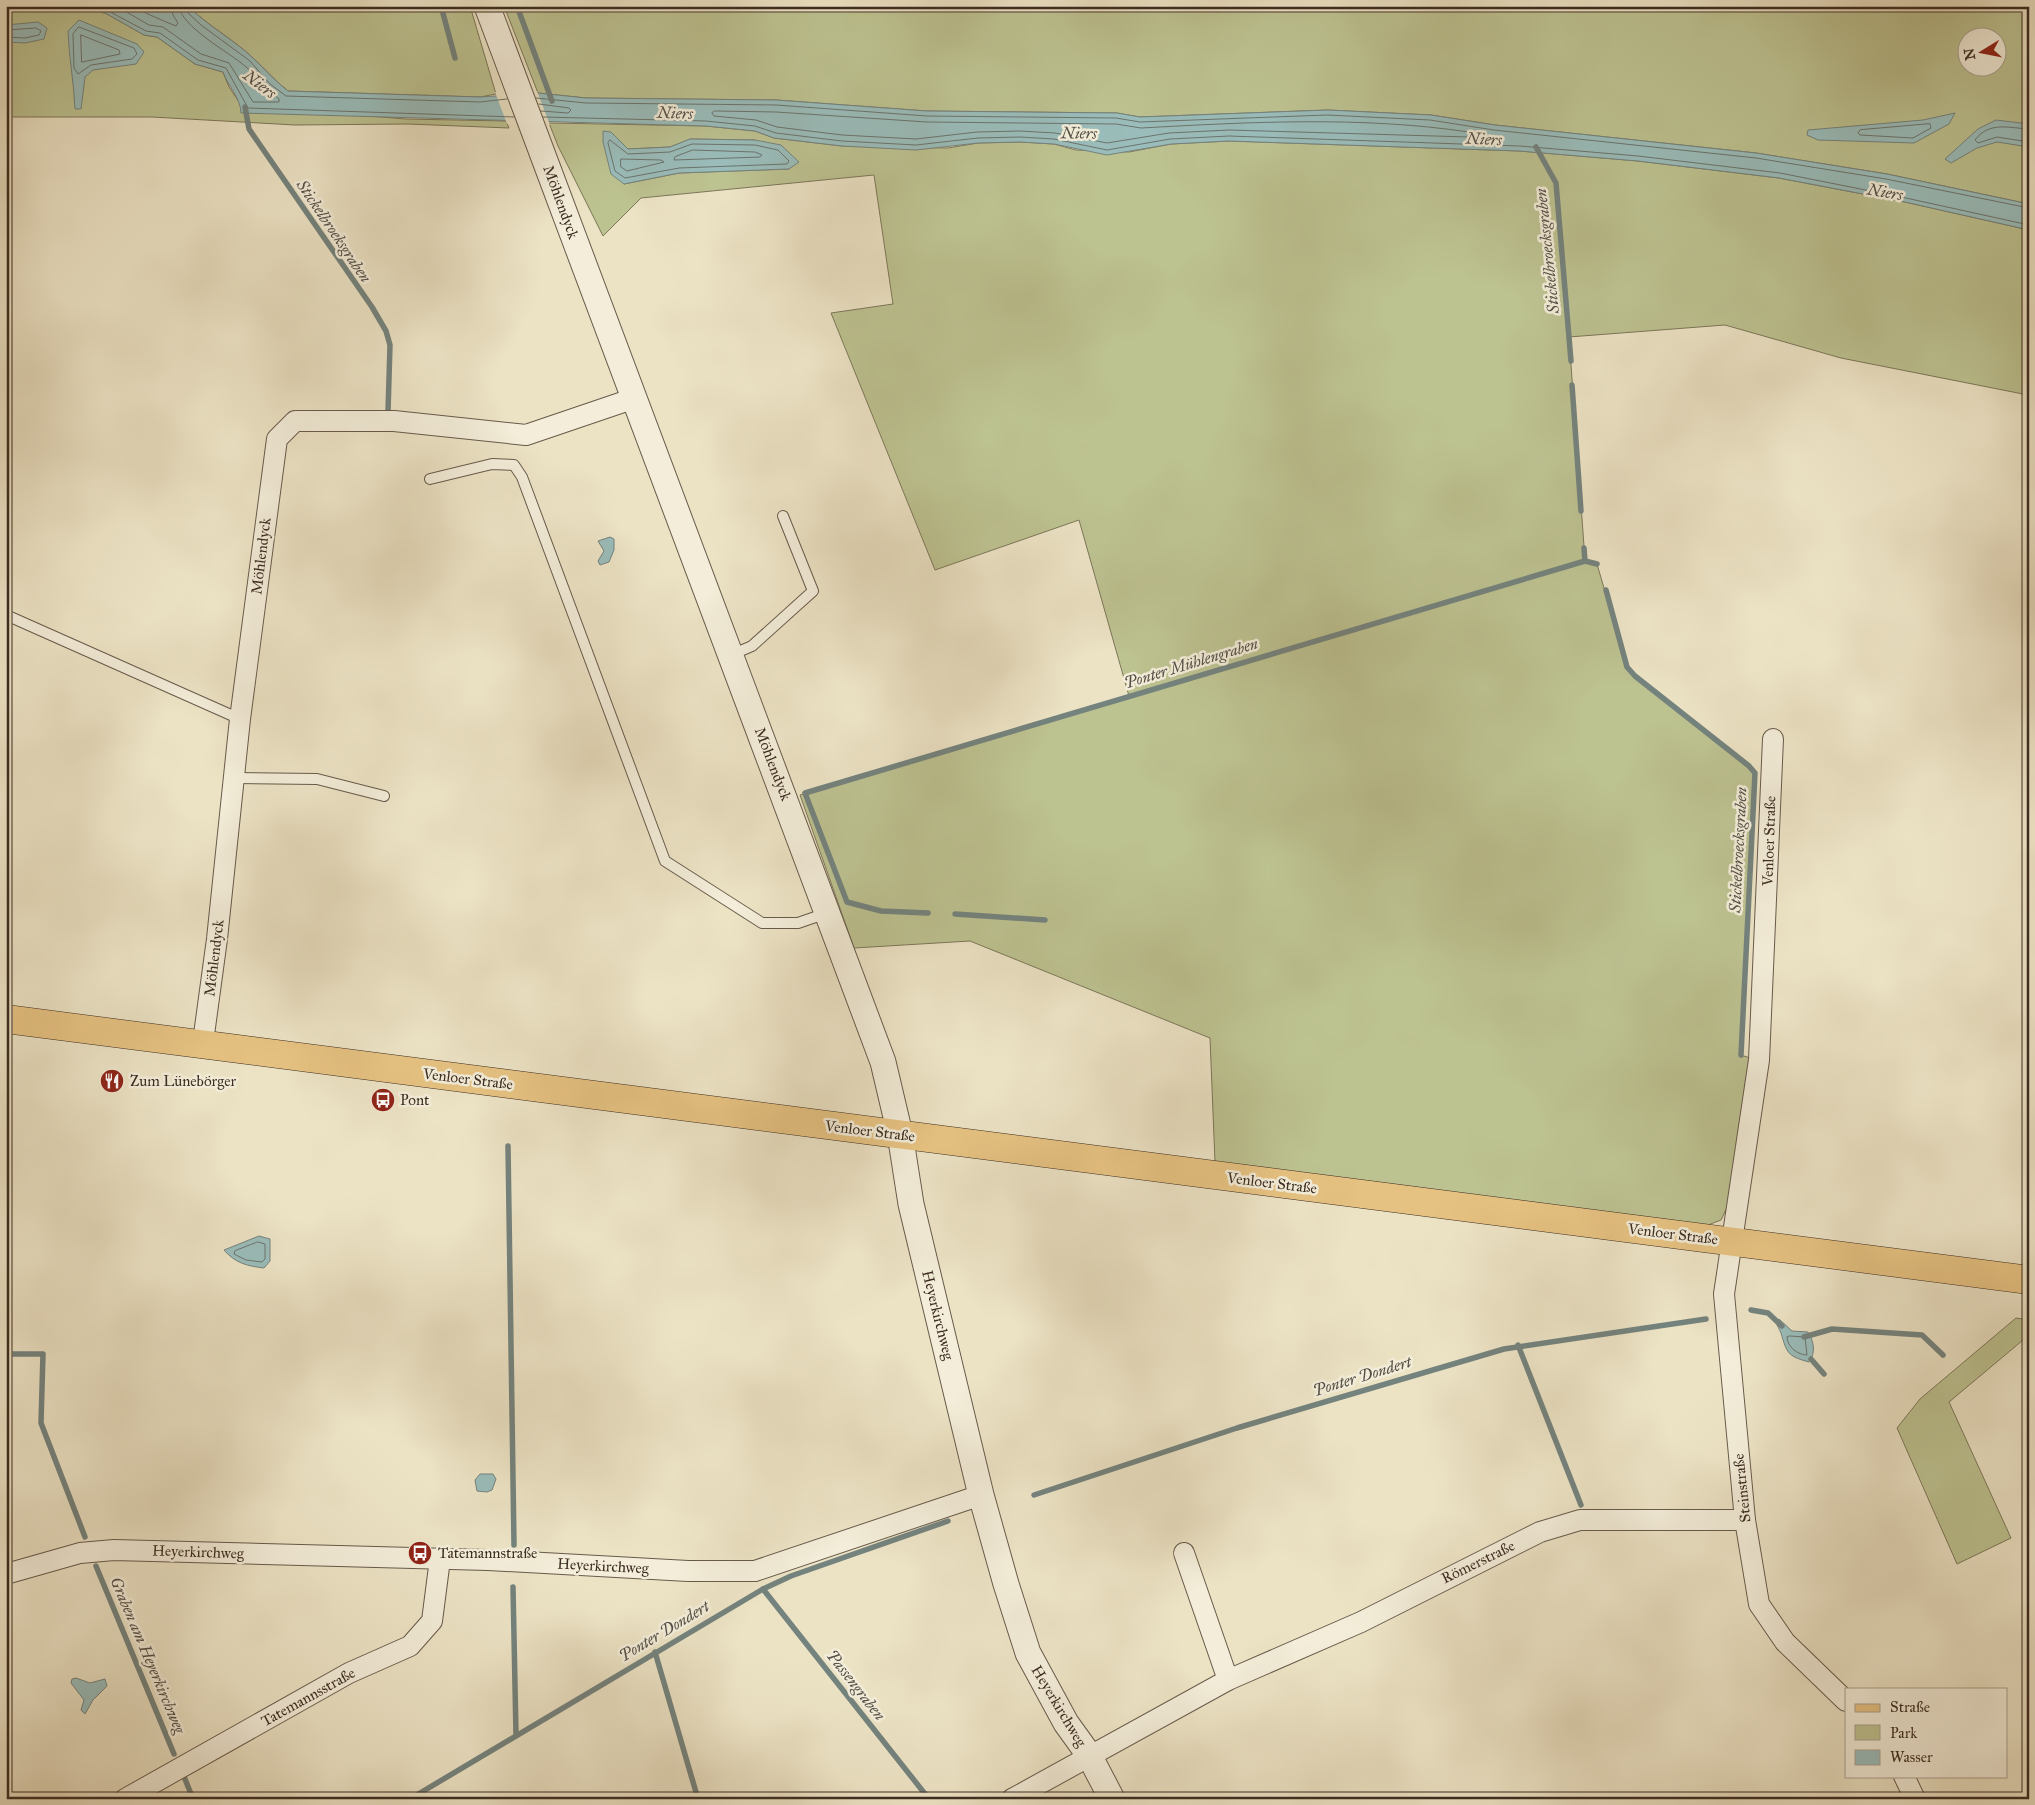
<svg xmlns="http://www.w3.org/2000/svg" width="2035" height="1805" viewBox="0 0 2035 1805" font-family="'IM FELL Great Primer',serif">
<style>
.green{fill:#bdc291;stroke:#7c775a;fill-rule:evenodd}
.water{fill:#9abdbb;stroke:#74837e}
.pier{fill:#ece3c5}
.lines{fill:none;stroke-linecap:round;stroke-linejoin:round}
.shore{stroke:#6b746e;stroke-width:1}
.stream{stroke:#74837e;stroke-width:5.5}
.service-casing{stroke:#685a4b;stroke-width:12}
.minor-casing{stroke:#685a4b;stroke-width:22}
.tertiary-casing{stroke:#685a4b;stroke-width:27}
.primary-casing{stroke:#3c2c22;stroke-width:29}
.service{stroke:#f3edd9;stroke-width:10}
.minor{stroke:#f3edd9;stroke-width:20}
.tertiary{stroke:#f3edd9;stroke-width:25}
.primary{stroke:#e6c282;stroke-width:28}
.labels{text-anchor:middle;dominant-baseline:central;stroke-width:5;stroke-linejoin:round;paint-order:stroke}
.street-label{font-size:15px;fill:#3c2c22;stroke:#f3edd9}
.poi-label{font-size:15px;fill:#3c2c22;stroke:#f3edd9;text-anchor:start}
.water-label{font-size:16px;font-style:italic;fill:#545048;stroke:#f3edd9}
</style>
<rect width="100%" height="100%" fill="#ece3c5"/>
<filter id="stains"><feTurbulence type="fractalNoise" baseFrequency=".004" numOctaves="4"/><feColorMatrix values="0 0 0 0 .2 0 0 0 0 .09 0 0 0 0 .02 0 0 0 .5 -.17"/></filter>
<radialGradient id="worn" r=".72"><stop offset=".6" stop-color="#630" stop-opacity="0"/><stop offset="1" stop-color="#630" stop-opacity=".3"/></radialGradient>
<g class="green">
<path d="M6 6 87 7 107 14 144 35 157 37 195 64 223 72 229 87 241 105 405 119 506 121 509 128 408 124 295 125 152 117H6Z"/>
<path d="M188 6H470L496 94 480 97 288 91C275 81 265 69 253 58 233 39 208 26 188 6Z"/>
<path d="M504 6H2029V204L1887 174 1756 153 1495 125 1431 115 1328 110 1140 117 1117 113 927 111 776 100 586 98 538 93ZM1968 38H1998V68H1968Z"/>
<path d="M549 123 706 126 755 131 774 138 842 146 948 148 978 143 1020 142 1054 144 1076 150 1129 152 1171 144 1229 141 1520 151 1638 161 1779 178 1905 202 2029 230V439L2023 394 1841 358 1725 325 1569 337 1585 560 1597 564 1627 667 1635 676 1749 766 1755 773 1741 1055 1750 1058 1731 1199 1721 1220 1708 1225 1215 1162 1210 1038 970 941 854 948 800 795 1129 696 1079 520 935 570 831 313 893 304 874 175 641 198 603 236 558 146ZM611 133 628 149 670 147 691 139 755 140 789 169 679 173 624 184Z"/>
<path d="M2016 1318 2029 1320V1335L1949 1402 2011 1538 1957 1564 1897 1428 1920 1399Z"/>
</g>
<g class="water">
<path d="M82 6H188C208 26 233 39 253 58 265 69 275 81 288 91L480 97 538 93 586 98 776 100 927 111 1117 113 1140 117 1328 110 1431 115 1495 125 1756 153 1887 174 2029 204V230L1905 202 1779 178 1638 161 1519 151 1229 141 1171 144 1107 155 1054 144 1020 142 978 143 916 150 842 146 774 138 755 131 706 126 241 113C241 99 228 86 223 72L195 64 157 37 144 35 107 14Z"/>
<path d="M79 20 137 44 144 52 136 64 93 70 85 77 81 109H75C74 83 69 59 68 31Z"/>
<path d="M38 22 47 28 44 39 25 43 6 42V25Z"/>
<path d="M1955 113 1949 124 1914 143 1818 140 1807 135 1808 130 1923 120Z"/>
<path d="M1996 120 2029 124V147L1997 142 1977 148 1951 163 1945 159 1978 129Z"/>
<path d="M603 131 611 132 628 149 670 147 690 139 755 140 781 145 799 162 789 169 679 173 624 184 611 174 603 142Z"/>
<path d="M610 537 614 539V550L609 562 600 565 598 561 604 551 598 541Z"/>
<path d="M259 1236 270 1239V1261L264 1268C247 1266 235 1263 224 1250Z"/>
<path d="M1779 1319 1792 1331 1808 1332C1814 1341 1816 1353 1809 1362 1787 1356 1787 1353 1781 1333 1779 1328 1777 1326 1776 1322Z"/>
<path d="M480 1474H493L496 1479 492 1490 487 1492 477 1491 475 1480Z"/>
<path d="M76 1678 90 1683 105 1679 107 1686 93 1700 85 1714 81 1710 84 1700 71 1683 72 1679Z"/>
</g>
<path class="pier" d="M537 91 550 125 507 124 495 92Z"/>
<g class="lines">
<g class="shore">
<path d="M99 6 146 31 160 33 198 60 226 68 248 108 514 117"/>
<path d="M116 6 149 25 163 27 201 54 229 63 253 102H279V99C267 89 257 76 245 66 230 53 180 26 179 6"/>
<path d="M132 6C147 14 161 20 176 26L178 23 173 15 171 6"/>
<path d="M185 6 186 11 201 25 250 61 270 84 286 96 480 102 507 99"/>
<path d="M79 27 134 48 137 54 132 59 91 65 78 74 74 68 73 34Z"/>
<path d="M6 30 36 28 41 31 39 35 25 38 6 37"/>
<path d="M81 35 119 50 120 54 82 62Z"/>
<path d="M536 98 586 103 776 105 927 116 1116 118 1140 122 1327 115 1430 120 1494 130 1756 158 1886 179 2029 208"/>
<path d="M539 104 569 108 571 110 568 113 541 111"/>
<path d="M715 111 776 112 927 122 1116 124 1141 128C1250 122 1361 116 1469 132L1471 135 1469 137 1229 130 1169 133 1107 143 1055 133 1020 131 977 132 916 139 842 135 777 127 756 120 714 116 712 113Z"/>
<path d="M543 117 706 121 755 126 776 133 842 141 916 145 978 138 1020 137 1054 139 1107 150 1170 139 1229 136 1520 146 1638 156 1780 173 1906 198 2029 225"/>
<path d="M1930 124 1931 128 1913 138 1860 135 1858 133 1860 130Z"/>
<path d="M2029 129C2009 128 1989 121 1975 140L1978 143 1997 137 2029 142"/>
<path d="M610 140 628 154 670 152 692 144 755 145 778 150 789 161 787 164 679 168 625 178 615 171 608 143Z"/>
<path d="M693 150 755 152 762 155 760 157 674 160 675 157Z"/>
<path d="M621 159 661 160 664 162 627 171 621 167Z"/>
<path d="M258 1242 265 1244V1259L262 1262 246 1260 234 1254 235 1251Z"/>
<path d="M1790 1336 1805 1337 1807 1355C1798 1355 1787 1347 1787 1337Z"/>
</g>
<g class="stream">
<path d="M441 6 455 58"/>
<path d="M517 6 552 101"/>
<path d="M245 107 249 129 372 307 386 331 390 345 388 412"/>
<path d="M1536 147 1556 183 1571 361"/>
<path d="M1572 385 1581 511"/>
<path d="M1584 548 1585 561 1597 564"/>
<path d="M1606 590 1627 667 1635 676 1749 766 1755 773 1741 1055"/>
<path d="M928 913 881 911 847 902 805 793 1585 561"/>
<path d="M955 914 1045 920"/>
<path d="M508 1146 514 1545"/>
<path d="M1751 1310 1768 1313 1782 1326"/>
<path d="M1804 1337 1832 1329 1922 1335 1943 1355"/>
<path d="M1518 1345 1581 1505"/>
<path d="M6 1354H43L41 1423 85 1537"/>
<path d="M1811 1359 1824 1374"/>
<path d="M1034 1495 1237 1428 1504 1349 1706 1319"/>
<path d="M96 1566 174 1754"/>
<path d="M513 1587 516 1735"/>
<path d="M763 1589 929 1799"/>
<path d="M655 1652 698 1799"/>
<path d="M183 1774 193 1799"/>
<path d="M410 1799 763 1589 791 1576 948 1521"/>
</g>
<g class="service-casing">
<g id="service">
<path d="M430 479 492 464 514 465 522 477 665 861 762 923H798L827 913"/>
<path d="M6 615 240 719"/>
<path d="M731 655 752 646 813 591 783 516"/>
<path d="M234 778 317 779 384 796"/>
</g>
</g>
<g class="minor-casing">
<g id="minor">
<path d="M1773 739 1759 1060 1724 1294 1745 1520 1759 1604 1785 1642 1846 1701"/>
<path d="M203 1042 217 939 240 719 277 439 295 421H394L526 435 635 398"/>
<path d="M1184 1553 1228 1680"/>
<path d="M6 1574 80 1553 114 1550 488 1560 688 1571H755L981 1495"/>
<path d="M1904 1776 1915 1799"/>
<path d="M125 1799 349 1673 410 1646 432 1621 440 1559"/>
<path d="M1012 1799 1228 1680 1361 1622 1540 1532 1580 1520H1745"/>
</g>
</g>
<g class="tertiary-casing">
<path id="tertiary" d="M487 6 883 1062 900 1134 911 1204 981 1495 1006 1584 1028 1653 1066 1723 1089 1755 1112 1799"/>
</g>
<g class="primary-casing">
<path id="primary" d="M6 1019 2029 1280"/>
</g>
<use href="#service" class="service"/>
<use href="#minor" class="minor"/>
<use href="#tertiary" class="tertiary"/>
<use href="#primary" class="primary"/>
</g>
<defs>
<g id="restaurant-disc" transform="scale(1.25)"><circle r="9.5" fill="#8f2418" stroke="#f3edd9"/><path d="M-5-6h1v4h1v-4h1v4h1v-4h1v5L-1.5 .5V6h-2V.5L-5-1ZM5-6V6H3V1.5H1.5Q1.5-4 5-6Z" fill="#fff"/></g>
<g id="bus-disc" transform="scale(1.25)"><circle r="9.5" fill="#8f2418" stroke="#f3edd9"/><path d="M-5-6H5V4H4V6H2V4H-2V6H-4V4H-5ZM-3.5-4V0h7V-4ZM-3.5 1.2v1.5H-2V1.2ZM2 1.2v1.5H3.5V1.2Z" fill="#fff"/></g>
</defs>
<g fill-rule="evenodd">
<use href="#restaurant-disc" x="112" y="1081"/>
<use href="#bus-disc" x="383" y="1100"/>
<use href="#bus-disc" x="420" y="1553"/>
</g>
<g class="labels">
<g class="street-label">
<text transform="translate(561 202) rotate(70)">Möhlendyck</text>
<text transform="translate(261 556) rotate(-83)">Möhlendyck</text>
<text transform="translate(773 764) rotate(69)">Möhlendyck</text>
<text transform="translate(1769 841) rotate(-88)">Venloer Straße</text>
<text transform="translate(214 958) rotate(-83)">Möhlendyck</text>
<text transform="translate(468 1079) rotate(7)">Venloer Straße</text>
<text transform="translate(870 1131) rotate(7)">Venloer Straße</text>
<text transform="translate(1272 1183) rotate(7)">Venloer Straße</text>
<text transform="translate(1673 1234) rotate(7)">Venloer Straße</text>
<text transform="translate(938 1315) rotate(76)">Heyerkirchweg</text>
<text transform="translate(1742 1488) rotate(-96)">Steinstraße</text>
<text transform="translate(198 1552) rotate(2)">Heyerkirchweg</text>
<text transform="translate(1478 1562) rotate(-26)">Römerstraße</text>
<text transform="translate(603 1566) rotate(3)">Heyerkirchweg</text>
<text transform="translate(308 1697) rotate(-29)">Tatemannsstraße</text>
<text transform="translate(1059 1706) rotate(59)">Heyerkirchweg</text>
</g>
<g class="poi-label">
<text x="130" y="1081">Zum Lünebörger</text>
<text x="400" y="1100">Pont</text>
<text x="438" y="1553">Tatemannstraße</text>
</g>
<g class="water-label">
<text transform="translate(260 84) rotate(37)">Niers</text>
<text transform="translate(675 113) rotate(2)">Niers</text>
<text transform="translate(1079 133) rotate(1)">Niers</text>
<text transform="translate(1484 139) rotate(3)">Niers</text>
<text transform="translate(1885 192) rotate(10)">Niers</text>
<text transform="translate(334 231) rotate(56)">Stickelbroeksgraben</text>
<text transform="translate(1547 251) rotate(-96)">Stickelbroecksgraben</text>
<text transform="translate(1191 663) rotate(-17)">Ponter Mühlengraben</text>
<text transform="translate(1738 850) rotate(-87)">Stickelbroecksgraben</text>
<text transform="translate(1362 1376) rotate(-17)">Ponter Dondert</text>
<text transform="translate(664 1631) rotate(-31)">Ponter Dondert</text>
<text transform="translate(148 1655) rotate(67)">Graben am Heyerkirchweg</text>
<text transform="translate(856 1685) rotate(52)">Passengraben</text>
</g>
</g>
<rect width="2035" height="1805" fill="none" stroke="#ece3c5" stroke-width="25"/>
<rect x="8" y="8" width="2020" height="1790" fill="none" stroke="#3c2c22" stroke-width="2.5"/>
<rect x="12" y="12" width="2010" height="1780" fill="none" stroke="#3c2c22"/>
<rect x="1845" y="1688" width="162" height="90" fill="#f3edd9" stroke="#aaa090"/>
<rect x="1855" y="1704" width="25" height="8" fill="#e6c282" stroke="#aaa090"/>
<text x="1890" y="1712" font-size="15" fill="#3c2c22">Straße</text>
<rect x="1855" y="1725" width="25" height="15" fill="#bdc291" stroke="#aaa090"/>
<text x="1890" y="1738" font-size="15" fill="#3c2c22">Park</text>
<rect x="1855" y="1750" width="25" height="15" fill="#9abdbb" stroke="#aaa090"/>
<text x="1890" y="1762" font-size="15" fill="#3c2c22">Wasser</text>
<g transform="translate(1982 52) rotate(260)"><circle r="24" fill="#f3edd9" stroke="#aaa090"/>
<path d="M0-4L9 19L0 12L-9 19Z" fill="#8f2418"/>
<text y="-8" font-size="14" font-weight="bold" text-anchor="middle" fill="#3c2c22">N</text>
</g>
<rect width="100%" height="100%" filter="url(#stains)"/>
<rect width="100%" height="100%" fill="url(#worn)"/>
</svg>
